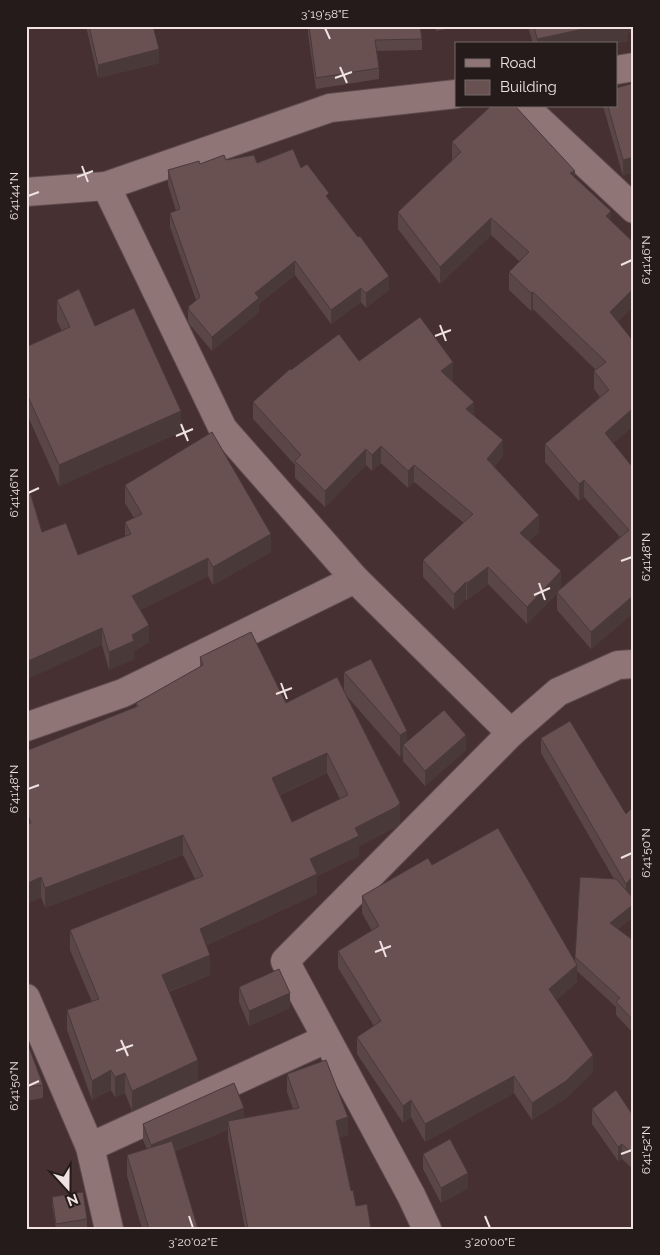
<svg xmlns="http://www.w3.org/2000/svg" width="660" height="1255" viewBox="0 0 660 1255" font-family="Raleway,sans-serif">
<style>
.lines{fill:none;stroke-linecap:round;stroke-linejoin:round}
.minor-casing{stroke:#5f4c4d;stroke-width:30}
.minor{stroke:#907577;stroke-width:28}
.wall{fill:#5a4647;fill-rule:evenodd}
.shaded-wall{fill:#4a3939}
.building{fill:#695152;stroke:#4a3939;fill-rule:evenodd}
.ticks{fill:none;stroke:#f0e1e2;stroke-width:2}
.neatline{fill:none;stroke:#f0e1e2;stroke-width:2}
.ticks-label{font-size:12px;text-anchor:middle;fill:#f0e1e2}
</style>
<rect width="100%" height="100%" fill="#463031"/>
<g class="lines">
<g class="minor-casing">
<g id="minor">
<path d="M616 70 634 67"/>
<path d="M524 106 634 209"/>
<path d="M106 186 223 429 355 579 511 733 285 961 411 1195 427 1229"/>
<path d="M26 192 106 186 330 108 456 94"/>
<path d="M26 727 123 693 355 579"/>
<path d="M511 733 558 692 618 665 634 664"/>
<path d="M26 998 90 1147 109 1229"/>
<path d="M90 1147 326 1039"/>
</g>
</g>
<use href="#minor" class="minor"/>
</g>
<g class="wall">
<path d="M86 26H153L159 63 98 78Z"/>
<path d="M308 26H420L422 39V50L377 51 379 68V79L316 89 308 34Z"/>
<path d="M435 26H462L436 31Z"/>
<path d="M528 26H634V31L628 33V41L613 44H533Z"/>
<path d="M634 83 623 176 603 106H616Z"/>
<path d="M452 142 575 178 611 221 618 322 634 342V431L631 428 613 443 634 469V612L591 649 557 610V593L527 624 488 584 467 600 466 599 454 610 423 577V560L464 523 414 482 408 488 381 463 372 471 366 465 325 507 295 478V465L253 419V402L291 370 359 361 453 378 451 380 474 415 503 456 494 467 539 532 529 541 561 588 558 591 620 537 584 497 579 501 545 462V444L600 397 594 389V371L596 370 533 309 531 311 509 290V272L520 262 491 235 440 284 398 229V212L452 160Z"/>
<path d="M226 160 301 168 329 200 389 290 366 308 361 302 331 324 295 275 259 304V312L212 351 190 325 188 321V307L196 300 170 227V213L176 211 168 185V170Z"/>
<path d="M57 300 95 326 181 432 59 486 26 412V347L62 331 57 321Z"/>
<path d="M125 485 271 552 213 585 208 576 140 610 149 642 134 651V659L109 670 102 645 42 532 78 555 125 537V522L134 518 125 503Z"/>
<path d="M200 657 286 703 344 693V672L407 742 466 750 425 786 403 761V755L400 757 345 694 400 823 396 827 359 846V856L317 876V894L207 945 210 975 169 992 198 1080 132 1111 125 1093 115 1097 111 1090 92 1100 67 1030V1010L92 1002 70 950V930L195 879 183 855 45 908 41 897 26 904V751L136 707V703L200 667ZM327 773 340 799 292 822 280 795Z"/>
<path d="M541 738 626 814 634 806V891L630 895 634 899V916L618 929 634 941 633 1033 616 1015V1007L577 971V982L556 1000 593 1072 566 1098 532 1120 514 1093 425 1142 411 1117 403 1123 357 1054V1037L374 1026 338 968V951L372 931 362 913V896L432 865 575 962V957L614 879 541 753Z"/>
<path d="M239 987 290 1008 249 1026 239 1002Z"/>
<path d="M26 1039 43 1085V1098L26 1101Z"/>
<path d="M287 1074 348 1135 340 1138 351 1191 356 1206 371 1229H245L228 1139V1130L175 1151 198 1229H142L127 1176V1155L147 1149 143 1140V1124L244 1118 293 1109 287 1092Z"/>
<path d="M592 1109 634 1117V1170L622 1159 618 1161 592 1124Z"/>
<path d="M423 1154 468 1188 441 1203 423 1169Z"/>
<path d="M52 1197 87 1219V1227L76 1229H56L52 1205Z"/>
</g>
<g class="shaded-wall">
<path d="M597 26H634V31L628 33V41L613 44H537V39Z"/>
<path d="M159 49V63L98 78V65Z"/>
<path d="M634 157V173L623 176V160Z"/>
<path d="M575 171V189L570 173Z"/>
<path d="M611 211V229L606 216Z"/>
<path d="M491 218V235L440 284V267Z"/>
<path d="M295 261V275L259 304V312L212 351V337L255 293Z"/>
<path d="M389 276V290L366 308V293Z"/>
<path d="M361 288V302L331 324V310Z"/>
<path d="M634 288V306L610 330V312Z"/>
<path d="M533 292V309L531 311V293Z"/>
<path d="M453 362V378L441 387V371Z"/>
<path d="M474 402V418L466 409Z"/>
<path d="M631 410V428L605 450V433Z"/>
<path d="M181 411V432L59 486V465Z"/>
<path d="M503 440V456L487 476V459Z"/>
<path d="M381 446V463L372 471V455Z"/>
<path d="M366 449V465L325 507V491Z"/>
<path d="M414 465V482L408 488V471Z"/>
<path d="M584 480V497L579 501V484Z"/>
<path d="M539 515V532L520 549V533Z"/>
<path d="M271 534V552L213 585V567Z"/>
<path d="M208 558V576L132 614V596Z"/>
<path d="M488 567V584L467 600V583Z"/>
<path d="M561 571V588L527 624V607Z"/>
<path d="M466 582V599L454 610V594Z"/>
<path d="M634 595V612L591 649V632Z"/>
<path d="M149 625V642L134 651V659L109 670V652L132 635Z"/>
<path d="M102 628V645L26 680V662Z"/>
<path d="M407 731V750L403 745V755L400 757V735Z"/>
<path d="M466 735V750L425 786V771Z"/>
<path d="M327 753V773L272 798V778Z"/>
<path d="M400 803V823L396 827 359 846V856L317 876V894L200 948V929L310 859 355 828Z"/>
<path d="M183 835V855L45 908V888Z"/>
<path d="M634 875V891L626 899V884Z"/>
<path d="M41 877V897L26 904V884Z"/>
<path d="M634 904V916L610 935V923Z"/>
<path d="M210 955V975L162 994V975Z"/>
<path d="M577 965V982L549 1006V989Z"/>
<path d="M290 993V1008L249 1026V1011Z"/>
<path d="M593 1055V1072L566 1098 532 1120V1103Z"/>
<path d="M198 1060V1080L132 1111V1091Z"/>
<path d="M111 1070V1090L92 1100V1081Z"/>
<path d="M125 1073V1093L115 1097V1077Z"/>
<path d="M514 1076V1093L425 1142V1124Z"/>
<path d="M411 1100V1117L403 1123V1106Z"/>
<path d="M244 1108V1124L228 1121V1130L151 1160V1145Z"/>
<path d="M348 1117V1135L336 1140V1121Z"/>
<path d="M622 1144V1159L618 1161V1147Z"/>
<path d="M468 1173V1188L441 1203V1188Z"/>
</g>
<g class="building">
<path d="M89 26H153L159 49 98 65Z"/>
<path d="M309 26H420L422 39 375 40 379 68 316 78Z"/>
<path d="M534 26H597L537 39Z"/>
<path d="M634 83V157L623 160 608 106H616V88Z"/>
<path d="M491 106H515L575 171 570 173 611 211 606 216 634 243V288L610 312 634 342V413L631 410 605 433 634 469V595L591 632 557 592 629 530 584 480 579 484 545 444 609 390 594 371 606 362 533 292 531 293 509 272 529 252 491 218 440 267 398 212 461 152 452 142Z"/>
<path d="M293 149 301 168 307 164 329 193 326 196 358 237 360 236 389 276 366 293 361 288 331 310 295 261 255 293 259 298 212 337 190 311 188 307 200 297 170 213 180 209 168 170 199 161 200 164 224 155 226 160 254 155 257 163Z"/>
<path d="M79 289 95 326 134 308 181 411 59 465 26 392V347L70 327 57 300Z"/>
<path d="M420 317 453 362 441 371 474 402 466 409 503 440 487 459 539 515 520 533 561 571 527 607 488 567 467 583 466 582 454 594 423 560 473 514 414 465 408 471 381 446 372 455 366 449 325 491 295 461 301 455 253 402 290 369 291 370 339 334 359 361Z"/>
<path d="M212 432 271 534 213 567 208 558 132 596 149 625 132 635 134 641 109 652 102 628 26 662V493L30 492 42 532 66 523 78 555 131 534 125 522 142 514 125 485Z"/>
<path d="M251 632 286 703 337 677 400 803 396 807 355 828 359 836 310 859 317 874 200 929 210 955 162 975 198 1060 132 1091 125 1073 115 1077 111 1070 92 1081 67 1010 99 999 70 930 203 876 183 835 45 888 41 877 26 884V824L31 823 26 811V751L138 706 136 703 203 665 200 657ZM327 753 348 795 292 822 272 778Z"/>
<path d="M371 659 407 731 400 735 344 672Z"/>
<path d="M444 710 466 735 425 771 403 745Z"/>
<path d="M570 721 626 814 634 806V875L626 884 541 738Z"/>
<path d="M498 828 577 965 549 989 593 1055 566 1081 532 1103 514 1076 425 1124 411 1100 403 1106 357 1037 381 1021 338 951 379 926 362 896 428 858 432 865Z"/>
<path d="M580 877 616 879 634 899V904L610 923 634 941 633 1020 616 1002 620 998 575 957Z"/>
<path d="M279 969 290 993 249 1011 239 987Z"/>
<path d="M26 1039 43 1085 26 1087Z"/>
<path d="M326 1060 348 1117 336 1121 351 1191 353 1190 356 1206 367 1204 371 1229H248L228 1121 299 1108 287 1074Z"/>
<path d="M234 1083 244 1108 151 1145 143 1124Z"/>
<path d="M616 1090 634 1117V1155L622 1144 618 1147 592 1109Z"/>
<path d="M450 1139 468 1173 441 1188 423 1154Z"/>
<path d="M172 1141 198 1229H149L127 1155Z"/>
<path d="M83 1192 87 1219 56 1224 52 1197Z"/>
</g>
<path class="ticks" d="M325 28 330 39M340 67 347 83M335 78 352 72M82 166 88 182M77 177 93 171M28 196 39 192M621 265 632 260M440 325 446 341M435 336 451 330M181 424 188 441M176 436 193 429M28 493 39 488M621 561 632 557M539 583 545 600M534 595 550 588M281 683 287 699M276 694 292 688M28 789 39 785M621 858 632 853M380 941 386 957M375 952 391 946M121 1040 128 1056M116 1051 133 1045M28 1086 39 1081M621 1154 632 1150M189 1216 193 1228M485 1216 490 1228"/>
<rect width="660" height="1255" fill="none" stroke="#251b1b" stroke-width="55"/>
<rect x="455" y="42" width="162" height="65" fill="#251b1b" stroke="#766a6b"/>
<rect x="465" y="59" width="25" height="8" fill="#907577" stroke="#766a6b"/>
<text x="500" y="68" font-size="15" fill="#f0e1e2">Road</text>
<rect x="465" y="80" width="25" height="15" fill="#695152" stroke="#766a6b"/>
<text x="500" y="92" font-size="15" fill="#f0e1e2">Building</text>
<g transform="translate(68 1188) rotate(159)" stroke="#251b1b" stroke-width="4" paint-order="stroke">
<path d="M0-4L9 19L0 12L-9 19Z" fill="#f0e1e2"/>
<text y="-8" font-size="14" font-weight="bold" text-anchor="middle" fill="#f0e1e2">N</text>
</g>
<rect x="28" y="28" width="604" height="1200" class="neatline"/>
<g class="ticks-label">
<text x="325" y="18">3°19'58"E</text>
<text transform="translate(14 196) rotate(-90)" y="4">6°41'44"N</text>
<text transform="translate(646 260) rotate(-90)" y="4">6°41'46"N</text>
<text transform="translate(14 493) rotate(-90)" y="4">6°41'46"N</text>
<text transform="translate(646 557) rotate(-90)" y="4">6°41'48"N</text>
<text transform="translate(14 789) rotate(-90)" y="4">6°41'48"N</text>
<text transform="translate(646 853) rotate(-90)" y="4">6°41'50"N</text>
<text transform="translate(14 1086) rotate(-90)" y="4">6°41'50"N</text>
<text transform="translate(646 1150) rotate(-90)" y="4">6°41'52"N</text>
<text x="193" y="1246">3°20'02"E</text>
<text x="490" y="1246">3°20'00"E</text>
</g>
</svg>
